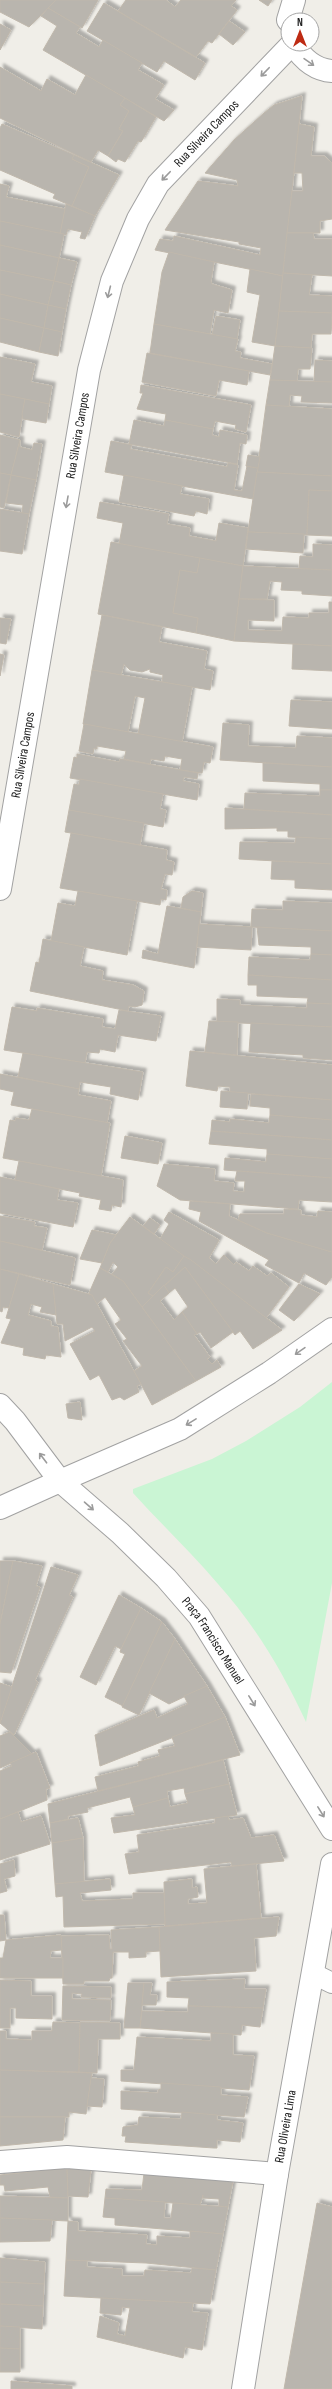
<svg xmlns="http://www.w3.org/2000/svg" width="332" height="2389" viewBox="0 0 332 2389" font-family="'Sofia Sans Condensed',sans-serif">
<style>
.park{fill:#caf5d4}
.building{fill:#b9b5ae;stroke:#c0b8ac;filter:url(#shadow)}
.lines{fill:none;stroke-linecap:round;stroke-linejoin:round}
.lane-casing{stroke:#a2a2a2;stroke-width:22}
.street-casing{stroke:#a2a2a2;stroke-width:24}
.lane{stroke:#fff;stroke-width:20}
.street{stroke:#fff;stroke-width:22}
.oneway{stroke:#9b9b9b}
.labels{text-anchor:middle;dominant-baseline:central;stroke-width:3;stroke-linejoin:round;paint-order:stroke}
.street-label{font-size:13px;fill:#212121;stroke:#fff}
</style>
<defs>
<filter id="shadow"><feDropShadow dx="3.5" dy="-3.5" stdDeviation="1" flood-color="#0004"/></filter>
</defs>
<rect width="100%" height="100%" fill="#f0eee8"/>
<path class="park" d="M332 1382V1583L306 1722C283 1672 255 1625 218 1584 191 1552 161 1524 133 1493V1489L212 1459 246 1441 300 1407Z"/>
<g class="building">
<path d="M0 0H56L29 27 0 12Z"/>
<path d="M56 0H98L82 28 48 8Z"/>
<path d="M126 0H166L175 7 181 0H236L231 6 237 10 212 43 208 41 196 57 118 11Z"/>
<path d="M259 0H272L268 6Z"/>
<path d="M104 3 205 63 195 80 164 61 157 72 87 31Z"/>
<path d="M48 8 80 27 76 33 99 47 103 40 142 63 138 70 164 85 155 99 174 110 164 121 43 50 57 26 41 16Z"/>
<path d="M229 21 245 32 233 45 219 34Z"/>
<path d="M0 24 11 30 0 50Z"/>
<path d="M0 67 41 91 47 79 75 95 86 75 125 98 120 105 129 111 119 129 123 131 108 156 98 150 91 162 0 118Z"/>
<path d="M302 96 283 276 155 250 160 239 173 241 174 236 260 255 261 248 239 244V242L165 230 198 181 238 186 237 180 205 173 234 140 264 113 274 105Z"/>
<path d="M125 98 156 117 141 142 138 141 125 162 118 159 116 162 108 156 123 131 119 129 129 111 120 105Z"/>
<path d="M2 124 74 155 72 159 89 167 72 206 53 198 55 194 0 170V128Z"/>
<path d="M299 124 314 127 311 156H324L332 163V219L320 221V233H287L292 191H303L302 173H294Z"/>
<path d="M74 155 119 175 95 216 72 206 89 167 72 159Z"/>
<path d="M0 184 9 186 6 197 65 209 60 234 0 221Z"/>
<path d="M66 204 95 216 85 239 80 238 82 232 68 229 66 235 60 234Z"/>
<path d="M0 221 64 234 59 258 0 245Z"/>
<path d="M287 233H313L314 239H332V276L283 273Z"/>
<path d="M0 245 59 258 54 281 0 270Z"/>
<path d="M169 252 214 262 211 281 212 284 232 290 228 313 214 310 210 334 154 324 162 272Z"/>
<path d="M59 258 77 262 71 285 54 281Z"/>
<path d="M250 269 283 276 275 346 252 342 260 295 247 292Z"/>
<path d="M0 270 54 281 48 305 0 294Z"/>
<path d="M283 273 312 275 309 295 332 296V313L279 311Z"/>
<path d="M54 281 71 285 66 309 48 305Z"/>
<path d="M0 294 48 305 44 328 0 318Z"/>
<path d="M48 305 66 309 62 332 44 328Z"/>
<path d="M279 311 332 313 331 334H312L311 348 275 346Z"/>
<path d="M216 316 240 320 237 339 212 335Z"/>
<path d="M0 318 44 328 39 352 0 342Z"/>
<path d="M154 324 238 339 235 351 241 352 240 358 272 364 270 375 150 353Z"/>
<path d="M44 328 62 332 58 356 39 352Z"/>
<path d="M275 346 312 348 310 369H298L297 381 270 380Z"/>
<path d="M147 353 249 371 247 385 219 380 216 396 142 382Z"/>
<path d="M0 357 35 364 31 382 52 386 49 404 0 394Z"/>
<path d="M315 360 332 361V382H314Z"/>
<path d="M270 380 332 382V403L301 402 302 396 290 395 289 407 266 405Z"/>
<path d="M141 385 251 405 246 432 235 429 236 425 215 421 213 429 165 420 166 414 137 409 143 393H140Z"/>
<path d="M0 394 25 399 19 437 0 432Z"/>
<path d="M25 399 49 404 46 423 23 419 22 414Z"/>
<path d="M266 405 332 409V476L257 472Z"/>
<path d="M134 420 164 426 165 420 213 429 212 435 219 437 220 430 247 435 246 444 240 443 237 464 129 444Z"/>
<path d="M0 435 20 440 11 475 0 473Z"/>
<path d="M20 440V447L32 450 34 443 42 444 36 480 11 475Z"/>
<path d="M111 441 132 445 130 449 227 467 228 463 238 465 234 490 242 491 247 466 258 468 253 499 105 472Z"/>
<path d="M248 455 260 457 258 468 246 466Z"/>
<path d="M257 472 332 476V491L309 490 307 535 248 532Z"/>
<path d="M0 473 11 475 4 508 0 507Z"/>
<path d="M11 475 36 480 29 514 22 513 23 505 6 503Z"/>
<path d="M124 475 182 486 180 494 209 499 207 514 196 511 194 516 119 502Z"/>
<path d="M309 490 332 491V536L307 535Z"/>
<path d="M100 502 169 514 167 524 190 528 189 536 216 541 219 523 248 528 243 566 119 544 123 523 97 518Z"/>
<path d="M0 509 29 514 22 554 0 551Z"/>
<path d="M248 532 304 534 303 553 246 549Z"/>
<path d="M111 542 200 558 197 573 180 570 173 613 198 618 196 633 98 614Z"/>
<path d="M313 544 332 545V570L299 569 300 556 313 557Z"/>
<path d="M200 558 243 566 234 641 196 633 198 618 173 613 180 570 197 573Z"/>
<path d="M243 566 332 570V596L302 594V591L281 590 282 582 270 581 267 599H239Z"/>
<path d="M239 599 274 600V621L248 620V630L282 631 283 617 309 618V613H329V602H332V646L234 641Z"/>
<path d="M102 615 162 627 159 642 207 651 204 669 213 671 210 690 162 682 163 675 150 672V669L142 672 130 670 124 664 121 675 92 670Z"/>
<path d="M0 618 11 619 6 644 0 643Z"/>
<path d="M293 644 332 646V671L292 669Z"/>
<path d="M0 654 4 655 0 676Z"/>
<path d="M92 670 192 687 182 742 138 734 145 698 135 696 128 732 83 724Z"/>
<path d="M291 700 332 702V729L289 726Z"/>
<path d="M223 723 249 725 248 746 296 748 297 736 332 738V767L220 760Z"/>
<path d="M84 724 213 747 210 763 204 762 202 773 180 770 182 759 165 756 164 761 151 759 150 764 124 759 126 751 97 746V749L94 748 93 754 79 751Z"/>
<path d="M77 754 119 762 120 759 198 773 197 779 184 777 183 781 199 784 197 800 70 778 74 757 77 758Z"/>
<path d="M263 763 332 767V790H320V784L263 781Z"/>
<path d="M80 779 163 794 160 809 166 810 163 827 69 810 74 784 79 785Z"/>
<path d="M320 790H332V815L244 809 245 793 320 796Z"/>
<path d="M225 808 332 815V839L288 837V831H277V828L225 829Z"/>
<path d="M69 810 144 823 140 845 65 832Z"/>
<path d="M71 833 167 850 166 860 174 862 172 875 165 874 161 889 167 890 166 900 161 899 160 905 60 888Z"/>
<path d="M296 837 332 839V864L239 859 240 842 295 843Z"/>
<path d="M272 861 332 864V890L295 888V880L271 879Z"/>
<path d="M78 891 137 901 127 955 51 941 58 903 75 906Z"/>
<path d="M192 891 203 893 201 912 181 908 183 897Z"/>
<path d="M283 901 332 903V931L251 927 252 909 283 910Z"/>
<path d="M167 906 201 912 194 968 142 958 143 950 158 954Z"/>
<path d="M199 924 252 927 251 950 197 947Z"/>
<path d="M257 927 332 931V955L311 954V947L259 945Z"/>
<path d="M43 939 84 947 80 966 103 971 102 980 133 985 144 991 142 1005 135 1007 129 1006 128 1011 30 991 36 962 39 963Z"/>
<path d="M311 954 332 955V980L248 975 249 957 310 960Z"/>
<path d="M248 975 332 980V1004L307 1003 308 998 257 996V985H248Z"/>
<path d="M217 999 240 1000V1005L307 1008V1003L332 1004V1027L217 1022Z"/>
<path d="M12 1007 37 1011V1008L103 1019 102 1027 115 1029 119 1010 161 1016 156 1041 118 1035 115 1052 100 1049 99 1053 87 1052 85 1063 4 1050Z"/>
<path d="M209 1021 238 1022 237 1055 205 1052Z"/>
<path d="M251 1023 332 1027V1060L303 1058V1055L249 1052Z"/>
<path d="M190 1051 332 1065V1100L230 1092V1087L218 1086 217 1091 186 1086Z"/>
<path d="M23 1053 143 1072 138 1100 110 1094 111 1087 80 1082 79 1089 18 1077Z"/>
<path d="M0 1074 79 1089 78 1095 111 1101 107 1123 11 1105 14 1092 0 1089Z"/>
<path d="M221 1091 248 1093 247 1109 220 1107Z"/>
<path d="M251 1094 332 1100V1120L270 1115V1108L250 1106Z"/>
<path d="M32 1109 110 1123 101 1176 3 1158 10 1120 15 1121 16 1118 29 1120Z"/>
<path d="M270 1115 332 1120V1140L211 1131 212 1120 230 1122V1119L269 1123Z"/>
<path d="M211 1131 332 1140V1159L267 1154V1149L209 1144Z"/>
<path d="M125 1136 162 1143 158 1164 121 1158Z"/>
<path d="M267 1154 332 1159V1178L224 1170 225 1158 266 1162Z"/>
<path d="M19 1161 123 1180 121 1207 112 1205 111 1211 99 1209 101 1200 79 1196 80 1193 15 1180Z"/>
<path d="M164 1164 215 1169 214 1181 234 1183 233 1191 244 1192 245 1181H235L237 1171 332 1178V1202L299 1200 298 1209 180 1200 157 1186Z"/>
<path d="M0 1177 59 1189 57 1200 78 1203 73 1227 0 1213Z"/>
<path d="M190 1201 230 1204 229 1216 267 1233 332 1252V1277L326 1285 304 1273 299 1283 265 1265 269 1260 199 1221 201 1212 189 1209Z"/>
<path d="M284 1209 301 1210V1215L317 1217 318 1211 332 1212V1252L267 1233 238 1220 240 1214H284Z"/>
<path d="M169 1212 219 1240 209 1258 216 1264 224 1255 234 1265 236 1262 249 1271 253 1266 267 1276 271 1273 289 1287 266 1318 160 1239 169 1224 164 1220Z"/>
<path d="M0 1216 35 1222 34 1226 47 1228 42 1250 0 1241Z"/>
<path d="M130 1217 184 1256 173 1272 166 1267 148 1293 153 1296 142 1307 123 1281 112 1274 118 1267 113 1262 108 1272 100 1268 110 1243Z"/>
<path d="M150 1218 160 1225 154 1234 143 1226Z"/>
<path d="M92 1230 116 1235 110 1243 102 1263 80 1259Z"/>
<path d="M0 1241 75 1258 70 1285 0 1269Z"/>
<path d="M184 1256 191 1260 282 1330 253 1349 240 1331 235 1335 185 1267 153 1296 148 1293 166 1267 173 1272Z"/>
<path d="M185 1267 233 1332 211 1348 200 1332 197 1334 182 1312 188 1307 175 1288 169 1293 164 1286Z"/>
<path d="M100 1268 123 1281 196 1381 152 1405 134 1371 142 1366 123 1341 127 1339 115 1324 121 1320 105 1297 97 1304 89 1293Z"/>
<path d="M0 1269 19 1274 9 1308 3 1307 2 1312 0 1311Z"/>
<path d="M19 1274 53 1284 56 1315 40 1312 42 1307 31 1304 28 1315 51 1321V1326L58 1327 61 1357 46 1355 45 1359 23 1355 24 1348 1 1343 11 1319 6 1318Z"/>
<path d="M53 1284 92 1295 141 1384 137 1386 139 1392 124 1400 120 1397 112 1400 99 1375 90 1380 70 1344 95 1331 92 1327 65 1341 63 1324H57Z"/>
<path d="M299 1284 320 1294 294 1321 279 1310Z"/>
<path d="M164 1285 169 1293 160 1301 174 1320 182 1312 197 1334 194 1335 210 1357 207 1359 212 1364 217 1360 221 1367 196 1381 142 1307Z"/>
<path d="M80 1402 82 1420 68 1418 66 1404Z"/>
<path d="M0 1561H13L0 1624Z"/>
<path d="M13 1561 42 1566 36 1586 40 1587 11 1673 0 1672V1624Z"/>
<path d="M51 1567 78 1575 69 1595 73 1597 35 1680 38 1682 14 1735 0 1723Z"/>
<path d="M119 1595 141 1608 121 1649 115 1646 96 1685 80 1677Z"/>
<path d="M141 1608 162 1622 123 1706 105 1697 125 1654 120 1652 121 1649Z"/>
<path d="M162 1622 175 1639 139 1715 122 1707Z"/>
<path d="M175 1639 207 1686 169 1704 149 1693Z"/>
<path d="M0 1683 12 1687 0 1723Z"/>
<path d="M207 1686 225 1717 100 1766 95 1735 154 1710 157 1718 188 1704 184 1696Z"/>
<path d="M225 1717 240 1755 98 1791 95 1777 139 1766 138 1762 160 1756 158 1750 175 1746 172 1737Z"/>
<path d="M10 1732 32 1754 0 1768V1736Z"/>
<path d="M36 1752 50 1788 46 1789 47 1800 0 1819V1771L12 1766 10 1763Z"/>
<path d="M223 1760 229 1784 185 1794 184 1788 167 1791 168 1798 133 1807 130 1797 87 1808 88 1812 68 1816V1819L50 1823 48 1804Z"/>
<path d="M229 1784 237 1815 114 1833 111 1818 135 1815 133 1807 168 1798 170 1807 188 1803 185 1794Z"/>
<path d="M18 1812 21 1822 41 1816 50 1844 0 1860V1819Z"/>
<path d="M228 1816 229 1820 243 1818 251 1838 274 1835 284 1861 232 1866 231 1862 129 1874 125 1854 139 1852 137 1835 215 1823V1818Z"/>
<path d="M78 1818 83 1838 52 1843 50 1823Z"/>
<path d="M83 1838 84 1882 55 1884 52 1843Z"/>
<path d="M14 1860 15 1876 4 1879 7 1891 0 1893V1864Z"/>
<path d="M256 1864 261 1918 165 1926 164 1882 192 1879V1888L197 1887 198 1897 188 1899V1904L207 1903 204 1869Z"/>
<path d="M110 1879 111 1890 80 1893 82 1901 133 1899V1893H164L165 1924 64 1927 63 1896 56 1897 55 1884Z"/>
<path d="M0 1915H4L6 1940 0 1941Z"/>
<path d="M279 1917 276 1936 254 1938 256 1971 161 1977 159 1927Z"/>
<path d="M159 1927 160 1951 146 1952V1957L129 1958V1952H113L112 1978H110L109 1981H84V1984H63L61 1936 109 1935 110 1949H112L111 1930Z"/>
<path d="M61 1935 62 1950 51 1951 50 1958H63V1978H0V1958H3L6 1940Z"/>
<path d="M245 1979 244 1989H266L263 2008 188 2006 189 1998 167 1997V1982Z"/>
<path d="M0 1980 31 1981V1996H52V2019L16 2018V2008H10V2028H0Z"/>
<path d="M128 1983H144L140 2028H124Z"/>
<path d="M144 1983H152L150 1995H157L156 2005H142Z"/>
<path d="M63 1986 111 1987V1998L81 1997 82 1994 72 1993V1999L111 2000 110 2021 62 2020Z"/>
<path d="M188 2006 263 2008 260 2027 242 2025 241 2035 140 2028 142 2011 188 2012Z"/>
<path d="M53 2022 80 2023 79 2072 0 2070V2031H6V2039L32 2040V2031H52Z"/>
<path d="M80 2022 120 2023V2039H98L97 2073 79 2072Z"/>
<path d="M211 2033 233 2034V2055L254 2056 249 2090 121 2081V2070H134L137 2037 211 2041Z"/>
<path d="M0 2070 92 2073 86 2114 69 2112V2117H0Z"/>
<path d="M91 2078 104 2079 102 2107 87 2106Z"/>
<path d="M161 2083 221 2087V2095L248 2097 244 2117 121 2109V2091L158 2093V2090L161 2089Z"/>
<path d="M182 2112 217 2115V2120L243 2123 240 2142 217 2140V2148H214L125 2142 126 2136H122L123 2127 138 2125 139 2117 181 2119Z"/>
<path d="M0 2117H65L63 2140 0 2146Z"/>
<path d="M67 2168 68 2198 50 2197 48 2187 5 2191 4 2185H0V2175Z"/>
<path d="M67 2168 91 2169 88 2197 68 2196Z"/>
<path d="M144 2173 233 2181 228 2207 219 2206V2199L203 2198V2195L200 2205 105 2198 106 2189 142 2190Z"/>
<path d="M0 2196 68 2198V2221L0 2218Z"/>
<path d="M105 2198 165 2202 164 2218H171L173 2203 228 2207 223 2234 115 2225V2218L103 2217Z"/>
<path d="M317 2203 332 2207V2389H284Z"/>
<path d="M0 2218 52 2220 50 2241 0 2242Z"/>
<path d="M68 2221 78 2222V2231L147 2235 146 2244 157 2245V2236L190 2238V2231L223 2234 216 2270 146 2263 66 2260Z"/>
<path d="M0 2258 45 2262 44 2284 0 2282Z"/>
<path d="M66 2260 87 2261V2267L122 2269V2276H144L145 2270 191 2273 192 2268 216 2270 210 2304 64 2296Z"/>
<path d="M0 2282 44 2284 43 2306 0 2304Z"/>
<path d="M101 2298 193 2303 192 2312 208 2313 202 2350 185 2347 183 2358 97 2337 100 2316 119 2323 117 2334 125 2336 130 2308 122 2307 121 2315 100 2313Z"/>
<path d="M0 2304 43 2306 42 2329 0 2326Z"/>
<path d="M0 2326 20 2327V2349L0 2348Z"/>
<path d="M0 2348 20 2349V2372H0Z"/>
<path d="M11 2381 72 2386V2389H11Z"/>
</g>
<g class="lines">
<g class="lane-casing">
<path id="lane" d="M314 1974 332 1983"/>
</g>
<g class="street-casing">
<g id="street">
<path d="M288 20 294 0"/>
<path d="M293 44C302 58 314 70 332 71"/>
<path id="s1" d="M0 889 89 370 112 281 138 219 158 184 292 44"/>
<path d="M0 1405 15 1421 60 1481 180 1429 269 1373 332 1329"/>
<path id="s2" d="M0 1508 60 1481 120 1533 166 1578 199 1616 332 1829"/>
<path d="M0 2162 67 2157 277 2174"/>
<path id="s3" d="M243 2389 277 2174 332 1864"/>
</g>
</g>
<use href="#lane" class="lane"/>
<use href="#street" class="street"/>
</g>
<defs><path id="oneway-shaft" d="M-6 0H5M1.5-3L5.5 0L1.5 3" fill="none" stroke-width="1.6" stroke-linecap="round" stroke-linejoin="round"/></defs>
<g class="oneway">
<use href="#oneway-shaft" transform="translate(309 62) rotate(35)"/>
<use href="#oneway-shaft" transform="translate(265 72) rotate(134)"/>
<use href="#oneway-shaft" transform="translate(166 176) rotate(134)"/>
<use href="#oneway-shaft" transform="translate(109 292) rotate(104)"/>
<use href="#oneway-shaft" transform="translate(67 502) rotate(100)"/>
<use href="#oneway-shaft" transform="translate(300 1351) rotate(145)"/>
<use href="#oneway-shaft" transform="translate(191 1422) rotate(148)"/>
<use href="#oneway-shaft" transform="translate(43 1458) rotate(-127)"/>
<use href="#oneway-shaft" transform="translate(89 1506) rotate(41)"/>
<use href="#oneway-shaft" transform="translate(252 1701) rotate(58)"/>
<use href="#oneway-shaft" transform="translate(321 1812) rotate(58)"/>
</g>
<g class="labels">
<g class="street-label">
<text stroke="none"><textPath href="#s1" startOffset="796">Rua Silveira Campos</textPath></text>
<text stroke="none"><textPath href="#s1" startOffset="460">Rua Silveira Campos</textPath></text>
<text stroke="none"><textPath href="#s1" startOffset="136">Rua Silveira Campos</textPath></text>
<text stroke="none"><textPath href="#s2" startOffset="288">Praça Francisco Manuel</textPath></text>
<text stroke="none"><textPath href="#s3" startOffset="266">Rua Oliveira Lima</textPath></text>
</g>
</g>
<g transform="translate(300 32)"><circle r="19" fill="#ffffff" stroke="#a6a6a6"/>
<path d="M0-3L7 15L0 10L-7 15Z" fill="#be2b13"/>
<text y="-6" font-size="11" font-weight="bold" text-anchor="middle" fill="#212121">N</text>
</g>
</svg>
